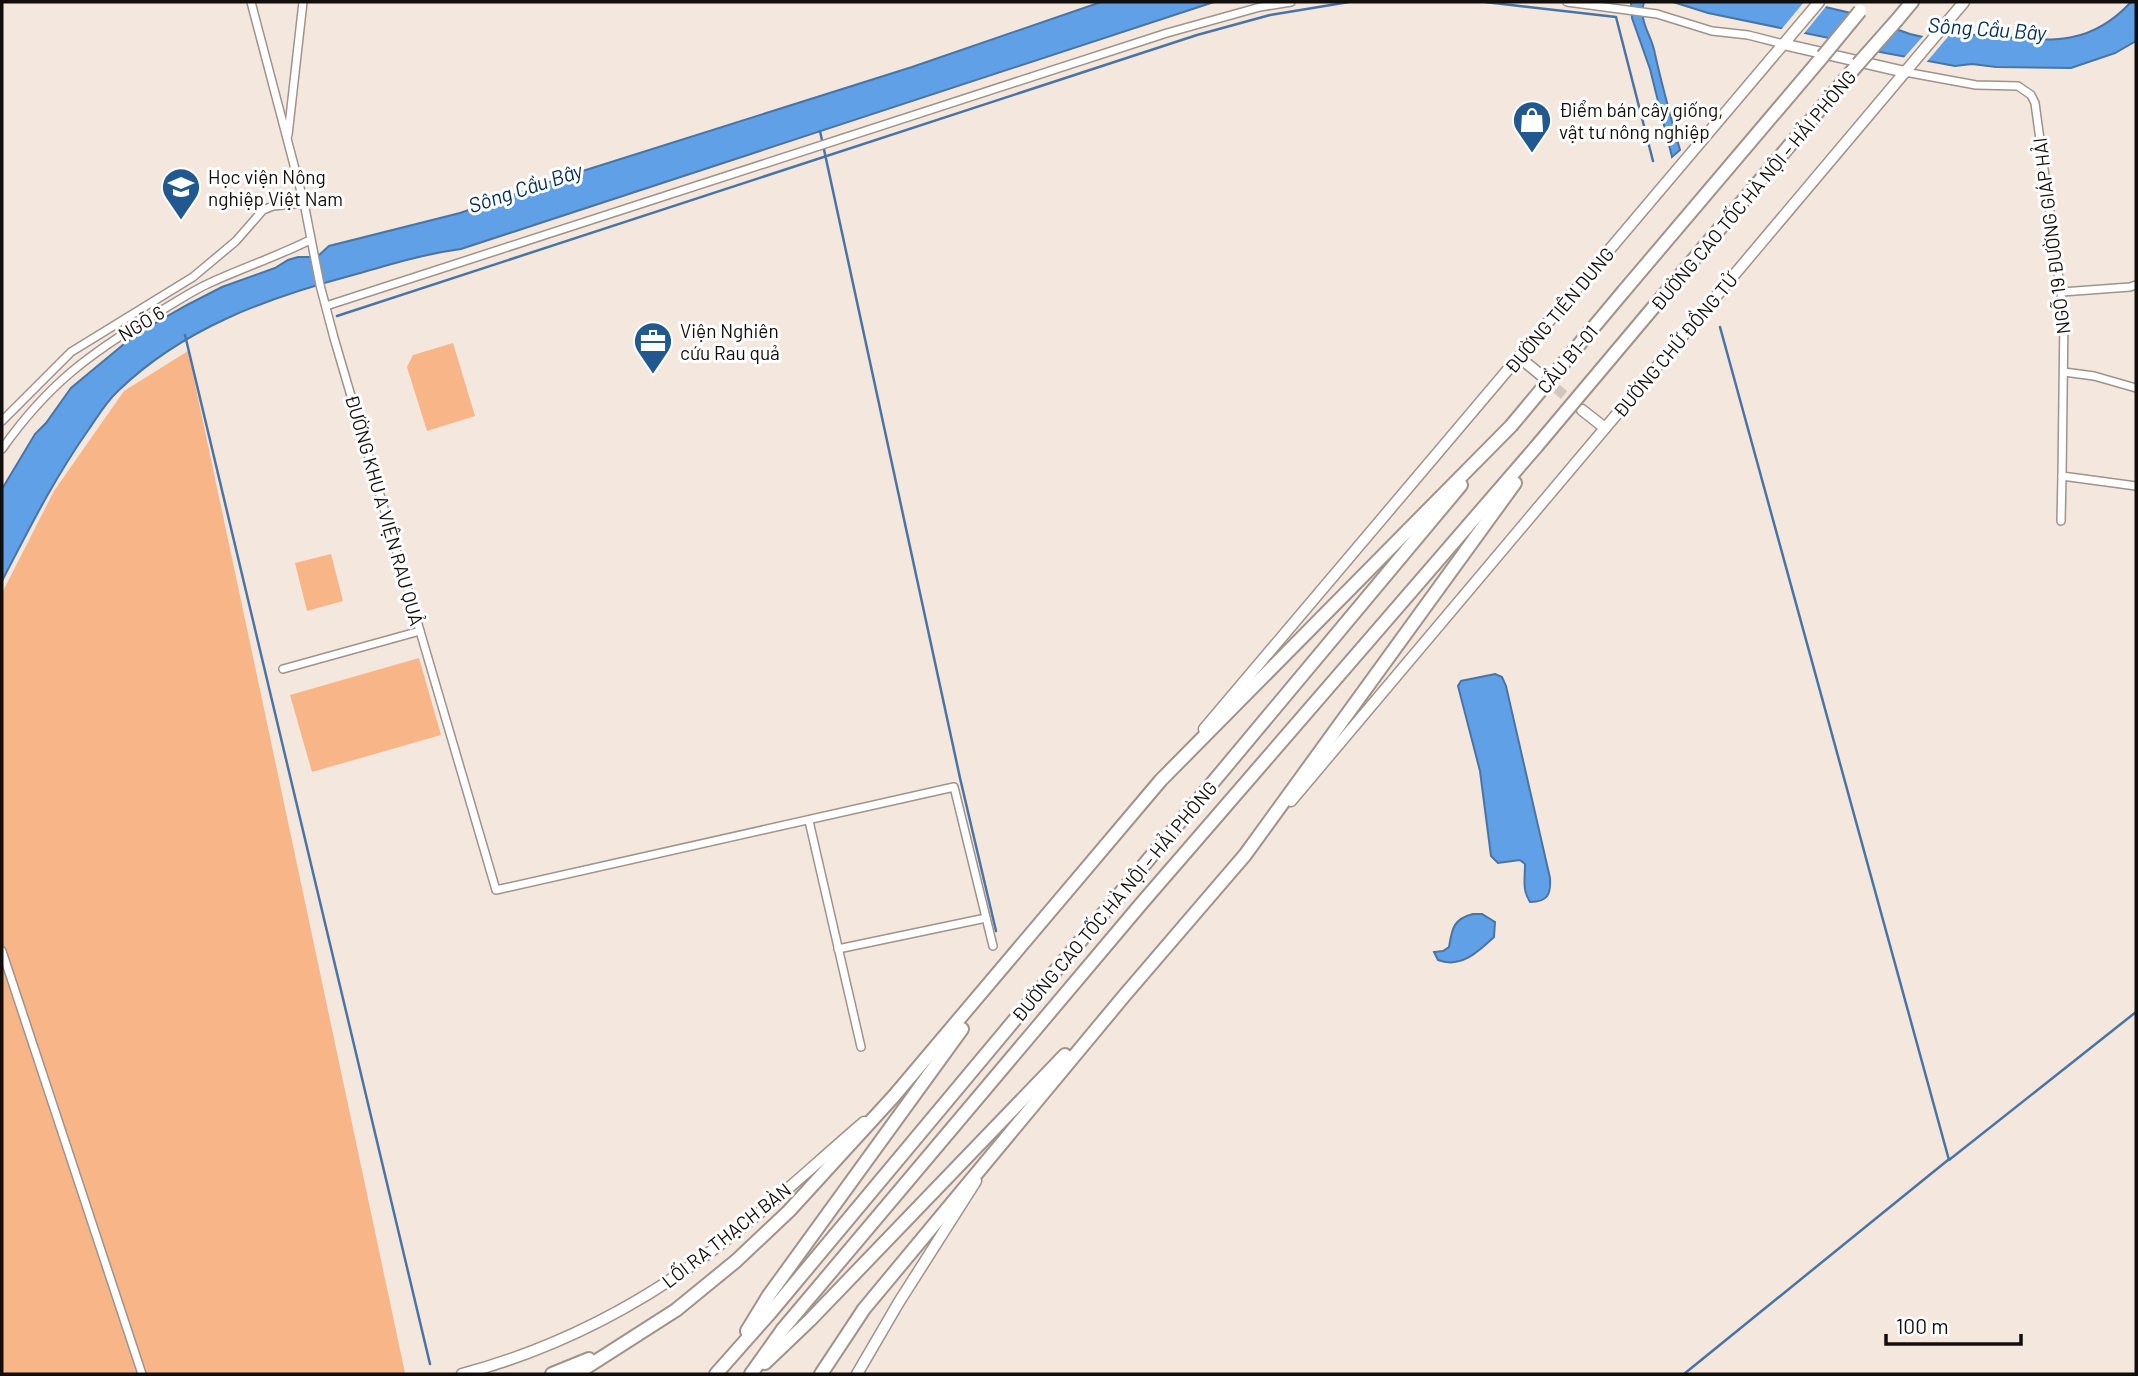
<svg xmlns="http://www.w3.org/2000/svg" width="2138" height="1376" viewBox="0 0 2138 1376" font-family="Barlow,sans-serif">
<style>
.green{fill:#f8b588}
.water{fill:#60a0e6;stroke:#4974a4;stroke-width:2}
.pier{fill:#f4e7de}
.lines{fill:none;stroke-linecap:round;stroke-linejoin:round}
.stream{stroke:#4974a4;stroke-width:2.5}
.secondary-tunnel{stroke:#d2c6be;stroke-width:10;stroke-dasharray:10 5;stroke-linecap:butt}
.minor-casing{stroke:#a0938b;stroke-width:10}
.secondary-casing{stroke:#a0938b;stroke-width:13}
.motorway-casing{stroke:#a0938b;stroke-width:16}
.minor{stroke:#fff;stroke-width:7}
.secondary{stroke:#fff;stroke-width:10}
.motorway{stroke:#fff;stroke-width:12}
.motorway-bridge-casing{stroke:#a0938b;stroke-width:16;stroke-linecap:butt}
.motorway-bridge{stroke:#fff;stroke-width:12}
.labels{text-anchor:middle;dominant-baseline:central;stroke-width:6;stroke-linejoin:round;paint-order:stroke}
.poi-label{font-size:19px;fill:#120e0b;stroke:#fff;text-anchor:start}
.street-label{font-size:19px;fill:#120e0b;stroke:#fff}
.water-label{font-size:21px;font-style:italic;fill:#002e5a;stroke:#fff}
</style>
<rect width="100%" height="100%" fill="#f4e7de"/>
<g class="green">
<path d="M453 343 475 416 427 431 407 367 413 355Z"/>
<path d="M188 351 405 1373 400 1374H2V593L54 491 124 391Z"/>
<path d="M331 554 343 601 307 611 295 563Z"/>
<path d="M419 658 441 735 312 772 290 695Z"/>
</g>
<g class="water">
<path d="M1101 2H1214L461 249C424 254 388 265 353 275 267 298 183 328 118 391 106 402 98 416 89 429 55 477 29 529 2 581V489L35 434 46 423 71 388 136 334 187 305 222 287 275 268 288 260 298 257H317L329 246 460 213 570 175 912 67Z"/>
<path d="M1631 2H1644C1638 22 1652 35 1655 54 1662 86 1671 118 1680 150L1672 157 1650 69 1632 18Z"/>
<path d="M1673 2H1804L1851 13 1910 34 1936 40C1948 33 1965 35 1979 35 2041 39 2085 52 2131 2H2136V41L2115 53 2071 68 1996 67 1972 64 1955 66 1880 52 1829 38 1708 13Z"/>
<path d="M1495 674 1502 677 1506 686 1550 878C1551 894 1548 902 1530 902 1522 890 1525 878 1525 864L1520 860 1498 863 1491 856 1480 771 1458 686 1461 681Z"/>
<path d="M1473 914H1482L1495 922 1494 937C1479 951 1461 969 1438 960L1434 952 1443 951 1449 947C1452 929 1453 919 1473 914Z"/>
</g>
<g class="pier">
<path d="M1804 2 1828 4 1802 36 1780 31Z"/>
<path d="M1853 10 1898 26 1874 54 1827 41Z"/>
<path d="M1952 32 1924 65 1902 60 1925 34 1936 36 1942 33Z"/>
</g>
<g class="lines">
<g class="stream">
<path d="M1485 2 1616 17 1653 161"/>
<path d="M820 131 960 778 996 931"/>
<path d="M337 316 1197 35 1270 15 1349 2"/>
<path d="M1720 327 1949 1160 2136 1012"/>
<path d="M185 335 430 1364"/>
<path d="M1684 1374 1948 1160"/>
</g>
<path class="secondary-tunnel" d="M1545 379 1576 405"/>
<g class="minor-casing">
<g id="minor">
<path d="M251 2 304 203 320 285 334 338 496 890 954 787 993 946"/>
<path d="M1567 2 1657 14 1712 31 1748 35 1783 44"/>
<path d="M1905 72 1976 85 2018 86 2031 95 2035 103 2064 316 2062 476 2136 486"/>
<path d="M288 135 303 2"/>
<path d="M2062 292 2130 287 2136 285"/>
<path d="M326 306 1167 33 1260 7 1291 2"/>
<path d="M2064 372 2094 376 2136 388"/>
<path d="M2 421 71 352 193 277 236 241 263 210 273 206 304 203"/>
<path d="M2 449C48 384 89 354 157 313 175 303 193 290 212 282 245 267 278 256 310 240"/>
<path d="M2061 521 2062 476"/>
<path d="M283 669 420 631"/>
<path d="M809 821 861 1047"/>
<path d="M838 949 986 918"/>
<path d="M2 951 142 1374"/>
</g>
</g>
<g class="secondary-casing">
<g id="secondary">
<path d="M1783 44 1905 72"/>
<path d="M1519 357 1542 376"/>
<path d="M1582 410 1605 428"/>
<path d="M1204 729 1819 2"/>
<path d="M1291 801 1964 2"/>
<path d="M462 1374C556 1349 641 1305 718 1246 769 1208 816 1163 864 1122"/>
<path d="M857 1374 899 1302 976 1181"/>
</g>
</g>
<g class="motorway-casing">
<g id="motorway">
<path d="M1897 20 1912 2"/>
<path d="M1623 292 1823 56"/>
<path d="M1647 315 1858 64"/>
<path d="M747 1331 769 1295 962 1029"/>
<path d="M765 1363 810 1320 1065 1055"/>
<path d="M552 1374 589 1359"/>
<path d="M576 1374 676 1310 736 1261 789 1211 894 1096 1161 780 1511 426"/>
<path d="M716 1374 770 1313 1461 485"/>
<path d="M751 1374 783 1329 1141 904 1536 447"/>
<path d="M821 1374 864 1309 1124 996 1245 855 1515 483"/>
</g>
</g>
<use href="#minor" class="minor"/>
<use href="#secondary" class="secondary"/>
<use href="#motorway" class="motorway"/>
<g class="motorway-bridge-casing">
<g id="motorway-bridge">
<path d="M1823 56 1860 11"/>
<path d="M1858 64 1897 20"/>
<path d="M1511 426 1623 292"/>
<path d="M1536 447 1647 315"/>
</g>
</g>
<use href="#motorway-bridge" class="motorway-bridge"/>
</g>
<defs>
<g id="shop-pin" transform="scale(2.0125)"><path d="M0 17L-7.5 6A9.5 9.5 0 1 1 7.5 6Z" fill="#225890" stroke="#fff"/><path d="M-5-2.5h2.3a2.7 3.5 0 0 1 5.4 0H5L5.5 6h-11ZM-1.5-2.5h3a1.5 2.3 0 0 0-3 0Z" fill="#fff"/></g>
<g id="university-pin" transform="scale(2.0125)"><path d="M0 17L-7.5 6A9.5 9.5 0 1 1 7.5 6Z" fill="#225890" stroke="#fff"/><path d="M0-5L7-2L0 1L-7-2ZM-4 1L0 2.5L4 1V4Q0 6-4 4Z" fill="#fff"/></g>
<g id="office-pin" transform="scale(2.0125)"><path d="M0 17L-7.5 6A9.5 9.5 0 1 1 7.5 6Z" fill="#225890" stroke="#fff"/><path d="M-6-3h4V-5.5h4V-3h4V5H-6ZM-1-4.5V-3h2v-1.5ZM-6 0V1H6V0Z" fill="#fff"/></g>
</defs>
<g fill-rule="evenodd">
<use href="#shop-pin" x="1532" y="120"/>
<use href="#university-pin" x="181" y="187"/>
<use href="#office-pin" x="653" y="341"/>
</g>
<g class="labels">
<g class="poi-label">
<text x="1559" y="109">Điểm bán cây giống,<tspan x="1559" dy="22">vật tư nông nghiệp</tspan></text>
<text x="208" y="176">Học viện Nông<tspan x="208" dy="22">nghiệp Việt Nam</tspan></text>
<text x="680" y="330">Viện Nghiên<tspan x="680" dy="22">cứu Rau quả</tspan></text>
</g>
<g class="street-label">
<text transform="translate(1753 190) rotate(-50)">ĐƯỜNG CAO TỐC HÀ NỘI – HẢI PHÒNG</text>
<text transform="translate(2051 236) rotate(-97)">NGÕ 19 ĐƯỜNG GIÁP HẢI</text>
<text transform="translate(1559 310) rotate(-50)">ĐƯỜNG TIÊN DUNG</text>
<text transform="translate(141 323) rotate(-31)">NGÕ 6</text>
<text transform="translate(1675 345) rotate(-50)">ĐƯỜNG CHỬ ĐỒNG TỬ</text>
<text transform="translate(1567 359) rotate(-50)">CẦU B1-01</text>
<text transform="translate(385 510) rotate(74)">ĐƯỜNG KHU A VIỆN RAU QUẢ</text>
<text transform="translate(1114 901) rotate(-50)">ĐƯỜNG CAO TỐC HÀ NỘI – HẢI PHÒNG</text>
<text transform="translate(726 1235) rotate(-38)">LỐI RA THẠCH BÀN</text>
</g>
<g class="water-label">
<text transform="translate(1987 28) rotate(4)">Sông Cầu Bây</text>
<text transform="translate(525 187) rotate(-18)">Sông Cầu Bây</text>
</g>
</g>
<rect width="2138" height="1376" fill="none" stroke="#120e0b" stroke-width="7"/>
<path d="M1886 1334v10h135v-10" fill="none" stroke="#120e0b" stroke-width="3.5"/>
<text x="1896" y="1334" font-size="21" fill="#120e0b" stroke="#ffffff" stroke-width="5" paint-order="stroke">100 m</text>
</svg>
